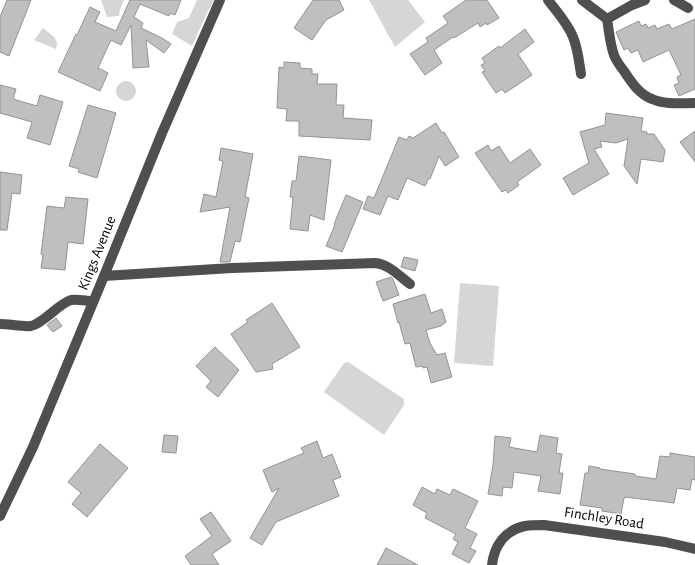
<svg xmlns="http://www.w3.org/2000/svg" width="695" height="565" viewBox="0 0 695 565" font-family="'Alegreya Sans',sans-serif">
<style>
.green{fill:#d6d6d6}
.building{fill:#bfbfbf;stroke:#939393}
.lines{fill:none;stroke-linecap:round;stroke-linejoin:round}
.minor{stroke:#4f4f4f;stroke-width:10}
.labels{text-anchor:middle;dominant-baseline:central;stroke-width:3;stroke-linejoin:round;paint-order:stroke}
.street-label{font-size:15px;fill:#000;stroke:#fff}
</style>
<rect width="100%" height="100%" fill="#fff"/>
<g class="green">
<path d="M101 0H124L120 10 119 16 107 17Z"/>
<path d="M197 0H214L208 11 192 46 172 34 177 22 189 18Z"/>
<path d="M369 0H408L425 22 395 47Z"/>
<path d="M43 28 54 37 57 42 56 49 34 40Z"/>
<circle cx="126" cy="91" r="10"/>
<path d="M460 283 499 286 493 366 454 363Z"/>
<path d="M348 362 404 399V405L384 435 324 392 344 363Z"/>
</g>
<g class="building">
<path d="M7 0H31L9 56 0 52V17Z"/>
<path d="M130 0H181L175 15 170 13 169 16 140 4 134 17 143 23 141 28 162 38 171 44 164 53 146 40 149 67 133 68 131 25 121 45 111 40 98 68 108 73 100 91 58 72 76 34 77 35 90 7 100 12 95 22 116 31Z"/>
<path d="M313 0H339L344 10 326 20 312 40 294 28Z"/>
<path d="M466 0H487L499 18 487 25 486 23 480 27 478 23 454 38 453 37 434 50 442 63 425 75 410 54 428 42 426 38 448 23 443 16Z"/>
<path d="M695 19V89L679 96 674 85 679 83 677 77 681 75 669 50 643 62 638 50 631 53 628 48 624 50 616 32 639 21 641 26 646 24 648 28 655 25 657 29 669 24 672 29Z"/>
<path d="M525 29 534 42 518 54 532 75 505 93 502 89 496 93 482 72 485 71 481 65 485 63 482 58 499 46 500 48Z"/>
<path d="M284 62 300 63V68L312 69V74H318L317 84H337L336 105H344L343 118 372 120 370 140 299 136V121H286L287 109 277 108 279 67 284 68Z"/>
<path d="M0 85 16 89 13 99 37 106 40 95 63 102 50 145 27 138 32 122 0 113Z"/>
<path d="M88 105 116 113 97 178 78 172 79 169 69 166Z"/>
<path d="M606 113 643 118 641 131 647 132V134H654L665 150 663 162 641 159 637 184 624 166 628 139 616 143 600 141 602 147 594 149 609 174 573 195 563 178 589 163 580 132 605 125Z"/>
<path d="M436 123 442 133 444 132 459 157 445 166 439 156 430 179 429 178 425 186 407 178 398 200 388 196 380 215 363 209 368 196 374 198 399 137 407 140 409 136 413 138Z"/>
<path d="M695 131V162L680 142Z"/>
<path d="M488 145 491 151 499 146 510 163 530 149 541 165 517 182 519 185 508 193 506 190 502 192 475 153Z"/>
<path d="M221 148 253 154 245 197 249 198 240 242 235 241 230 262H220L230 207 200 212 204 194 216 197 223 161 219 160Z"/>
<path d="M299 156 331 160 324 220 310 215 308 231 290 229 293 197H290L292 181H296Z"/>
<path d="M0 172 22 175 20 194 12 193 7 230H0Z"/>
<path d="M346 195 363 202 342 252 326 246 335 225 334 224Z"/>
<path d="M66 197 88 199 83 244 68 242 65 270 41 268 43 255 41 254 47 206 64 208Z"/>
<path d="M404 257 418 260 415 271 401 267Z"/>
<path d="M391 277 393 279 399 295 383 301 376 282Z"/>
<path d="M425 294 431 313 442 309 446 322 441 326 426 330 430 343 437 355 445 353 452 377 431 383 427 367 423 368V366L416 367 410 343 405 344 399 322 398 323 393 304Z"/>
<path d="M272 303 300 347 272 364 273 369 256 372 231 334 248 322 246 320Z"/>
<path d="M56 318 62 326 53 332 47 325Z"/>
<path d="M215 347 239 370 218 397 206 387 211 381 196 366Z"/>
<path d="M164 435 178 436 176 453 162 452Z"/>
<path d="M540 435 558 438 556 453 562 454 559 473H563L560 494 538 491 541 476 514 472 512 488 503 487 502 496 488 494 493 465 495 436 511 438 509 447 537 452Z"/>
<path d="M317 441 323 458 332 454 341 477 333 480 339 496 276 522 262 545 250 538 279 488 272 492 263 470 304 453 301 448Z"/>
<path d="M100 444 128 468 87 517 72 504 81 493 68 482Z"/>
<path d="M670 453 695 457V480L692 479 690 490 677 488 674 503 625 497V498H624L621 514 602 511V508L580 505 585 473H588L589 466 600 468V469L635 474V476L656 479 660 456 670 457Z"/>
<path d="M422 487 435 494 437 489 450 495 453 489 478 501 465 528 477 534 470 548 476 551 469 563 452 554 458 542 453 539 456 534 425 518 427 513 413 505Z"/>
<path d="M211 512 231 541 212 554 219 565H191L185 556 212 536 200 519Z"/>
<path d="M386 548 418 565H377Z"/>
</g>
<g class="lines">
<g class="minor">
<path d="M548 0C557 12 568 24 573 37 578 49 579 62 581 74"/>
<path d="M582 0 607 19C609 31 610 44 614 55 616 61 620 66 624 71 632 83 639 94 652 99 665 105 681 103 695 103"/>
<path d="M674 0 688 8"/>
<path d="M607 19 632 5 645 0"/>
<path d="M104 276 232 268 375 263C389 264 399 276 410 284"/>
<path d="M0 324C9 324 23 327 31 326 44 323 58 304 71 300 78 299 87 301 93 301"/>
<path d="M0 516 33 447 104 276 162 133 220 0"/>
<path d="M492 565C494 546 505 530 525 526 531 525 538 525 544 525L665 542 695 549"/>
</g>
</g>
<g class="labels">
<g class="street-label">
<text transform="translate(97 253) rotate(-68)">Kings Avenue</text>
<text transform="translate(604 518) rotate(9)">Finchley Road</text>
</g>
</g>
</svg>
